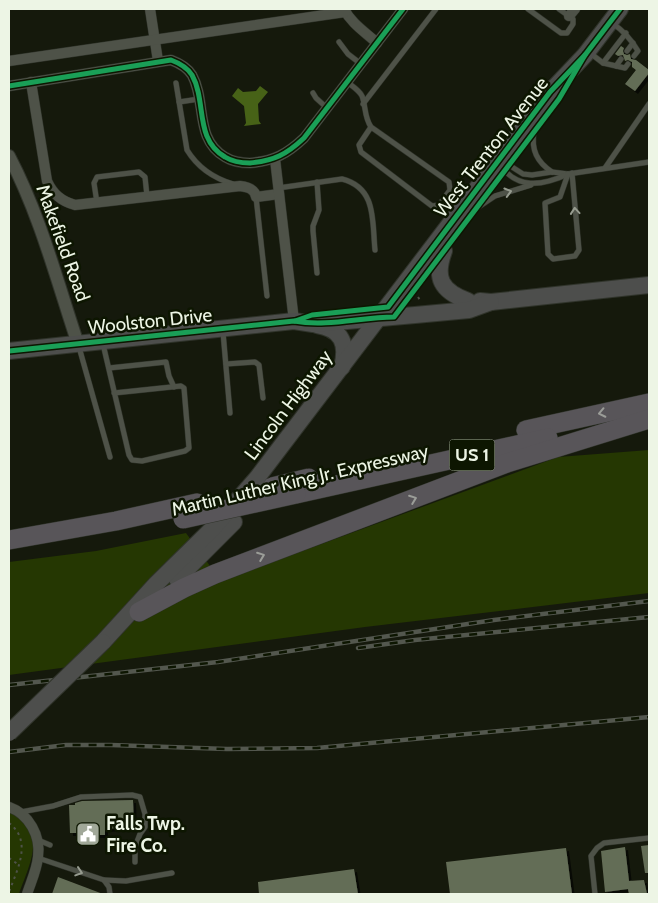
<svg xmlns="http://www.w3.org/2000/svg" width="658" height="903" viewBox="0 0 658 903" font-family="Cabin,sans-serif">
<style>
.green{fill:#253702}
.water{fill:#476217}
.building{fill:#646d57;filter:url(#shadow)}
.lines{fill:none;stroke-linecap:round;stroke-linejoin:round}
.service-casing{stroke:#30342b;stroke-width:6}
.minor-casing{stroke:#30342b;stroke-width:11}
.tertiary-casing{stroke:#30342b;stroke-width:14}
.primary-casing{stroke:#30342b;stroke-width:18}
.motorway-casing{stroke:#30342b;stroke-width:20}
.path{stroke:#4e5248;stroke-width:2;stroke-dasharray:2.5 4;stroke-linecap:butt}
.service{stroke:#4e5248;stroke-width:5}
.minor{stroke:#4e5248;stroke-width:10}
.tertiary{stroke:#4e5248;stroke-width:12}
.primary{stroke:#4d4e4c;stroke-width:16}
.motorway{stroke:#585559;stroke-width:19}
.rail-casing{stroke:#53574e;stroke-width:4.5}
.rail{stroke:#0d1601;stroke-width:2.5;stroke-dasharray:8;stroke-linecap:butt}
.primary-bridge-casing{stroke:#30342b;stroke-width:18;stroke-linecap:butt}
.motorway-bridge-casing{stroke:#30342b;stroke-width:20;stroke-linecap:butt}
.primary-bridge{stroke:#4d4e4c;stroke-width:16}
.motorway-bridge{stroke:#585559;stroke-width:19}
.cycleway-casing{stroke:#0d1601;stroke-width:8}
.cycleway{stroke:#1a9f57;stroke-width:5}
.oneway{stroke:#969b8f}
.oneway2{stroke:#9b9d98}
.labels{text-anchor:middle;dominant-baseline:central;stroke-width:5;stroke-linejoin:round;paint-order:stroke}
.shield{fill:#0d1601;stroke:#aab2a1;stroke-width:1}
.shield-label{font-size:18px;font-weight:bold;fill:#edf5e5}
.street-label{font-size:19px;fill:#edf5e5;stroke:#0d1601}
.poi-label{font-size:19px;font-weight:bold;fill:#edf5e5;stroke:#0d1601;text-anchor:start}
</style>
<defs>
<filter id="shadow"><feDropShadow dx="3" dy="3" stdDeviation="0" flood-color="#0009"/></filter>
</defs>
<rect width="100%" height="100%" fill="#15190c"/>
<g class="green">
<path d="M649 450V593L365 627 9 675V562L96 551 186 533 221 581 558 457Z"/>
<path d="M9 811C49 830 30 863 19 894H9Z"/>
</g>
<path class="water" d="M260 86 268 92 258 104 259 121 261 124 244 126 246 123 244 106 232 96 238 88 243 92 256 91Z"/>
<g class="building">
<path d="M621 46 624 48 623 51 624 54 627 55 630 54 631 59 636 60 649 70V73L635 91 625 84 636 70 632 67V62L628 60 625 61 623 55 618 56 615 54Z"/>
<path d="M133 800 134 827 105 829V835H77V833H70L69 805H75V803L82 801Z"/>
<path d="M649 845V873H645L641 846Z"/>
<path d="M625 847 629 881 644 880 647 894H629L628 889 605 892 601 851Z"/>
<path d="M566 848 572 894H450L446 862Z"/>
<path d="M354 869 358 894H259L258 882Z"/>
<path d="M58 877 103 894H52Z"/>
</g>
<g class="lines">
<g class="service-casing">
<g id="service">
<path d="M528 9 561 33H567L573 24V19L559 9"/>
<path d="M612 23C624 31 631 39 638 51L634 56"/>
<path d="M339 42 348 54 361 64"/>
<path d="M627 51 633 43"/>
<path d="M590 53 603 63 625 68 628 64"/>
<path d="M603 63 626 33"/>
<path d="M616 66 621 59"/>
<path d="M347 82C352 86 359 90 362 96 366 106 364 117 371 127L449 182 450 190 439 205 432 206 361 152 359 145 371 127"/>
<path d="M176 83 187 150C198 168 213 178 233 184"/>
<path d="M313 93 316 98 327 108"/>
<path d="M179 102 199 99"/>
<path d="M363 104 436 9"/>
<path d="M534 132C531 150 537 162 552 172"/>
<path d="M501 162 509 165 523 174 532 175 552 172 568 174 649 162"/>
<path d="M499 163C516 190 542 186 568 174"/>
<path d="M605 168 649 104"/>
<path d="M568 174 560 197 545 203 548 254 553 259 575 256 579 250 572 173"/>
<path d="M317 182 319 210 313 226V231L317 273"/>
<path d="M278 188 342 179C377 188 372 221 375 250"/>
<path d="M256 197 267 296"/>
<path d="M97 203 94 183 97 177 139 172 145 177 147 196"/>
<path d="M477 208 495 196 531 185"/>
<path d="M223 332 230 413"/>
<path d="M103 344C112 381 120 418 129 455L132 460 142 461 185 451 189 448 184 388 181 386 114 393"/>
<path d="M79 347 110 457"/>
<path d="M226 364 255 362 259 365 263 398"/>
<path d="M109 368 166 362 169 376 174 387"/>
<path d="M21 812 53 806 81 797 132 795 140 797 145 814V827L140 834 135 847V862"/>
<path d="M38 840 50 845"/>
<path d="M38 858 104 880 109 887 110 894"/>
<path d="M104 880 126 881 172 873"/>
<path d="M595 894 591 856 597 848 604 843 649 838"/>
</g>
</g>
<g class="minor-casing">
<g id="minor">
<path d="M150 9 158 61"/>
<path d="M344 9C351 23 365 32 377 43"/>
<path d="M569 16 575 9"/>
<path d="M9 61 345 12"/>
<path d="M31 82 47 181C53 194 61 201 75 205L240 186C248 187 255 189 256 197L279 194"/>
<path d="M9 86 171 60C179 63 187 67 192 75 207 102 194 139 225 157 233 162 241 163 250 163 274 161 287 154 304 138L403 9"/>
<path d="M275 159 294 321"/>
<path d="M9 807C29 814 41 836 38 857 37 869 31 882 27 894"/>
</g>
</g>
<g class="tertiary-casing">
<path id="tertiary" d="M9 156C40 215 57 281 78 344"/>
</g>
<g class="primary-casing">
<g id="primary">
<path d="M444 251C434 278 441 291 468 301"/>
<path d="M480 301 491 302 649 285"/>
<path d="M317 325C342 329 348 344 342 367"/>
<path d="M9 351 294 321 313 324 415 315 469 310 491 302"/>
<path d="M177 579 234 522"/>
<path d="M103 642 156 584 214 527 257 478 550 92 585 55 620 9"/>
</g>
</g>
<g class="motorway-casing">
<g id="motorway">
<path d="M526 430 649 403"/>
<path d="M296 494 548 438"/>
<path d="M9 540 116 521 197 503"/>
<path d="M139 612 184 588 215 574 507 463 649 419"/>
</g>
</g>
<g class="path">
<path d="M418 297 420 300"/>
<path d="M9 823C33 841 17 870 9 892"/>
<path d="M9 858 19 865"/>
</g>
<use href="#service" class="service"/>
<use href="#minor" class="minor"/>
<use href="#tertiary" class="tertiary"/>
<use href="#primary" class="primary"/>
<use href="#motorway" class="motorway"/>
<g class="rail-casing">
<g id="rail">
<path d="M358 648 415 640 649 617"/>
<path d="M9 685 218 662 494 620 649 601"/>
<path d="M9 752 66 745H111L227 749 317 748 649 717"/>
</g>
</g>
<use href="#rail" class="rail"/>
<g class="primary-bridge-casing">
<path id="primary-bridge" d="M9 733 103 642"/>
</g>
<g class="motorway-bridge-casing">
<g id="motorway-bridge">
<path d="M272 487 309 478"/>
<path d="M183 519 296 494"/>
</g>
</g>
<use href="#primary-bridge" class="primary-bridge"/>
<use href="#motorway-bridge" class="motorway-bridge"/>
<g class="cycleway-casing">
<g id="cycleway">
<path d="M9 86 171 60C179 63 187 67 192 75 207 102 194 139 225 157 233 162 241 163 250 163 274 161 287 154 304 138L403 9"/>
<path d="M295 321 312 315 388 307 550 92 585 55 620 9"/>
<path d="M9 351 294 321C328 327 361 317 394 317L559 99 585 55"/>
</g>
</g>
<use href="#cycleway" class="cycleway"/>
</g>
<defs><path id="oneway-chevron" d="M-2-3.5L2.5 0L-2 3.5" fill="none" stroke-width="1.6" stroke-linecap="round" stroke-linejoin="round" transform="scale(1.25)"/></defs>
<g class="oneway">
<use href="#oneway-chevron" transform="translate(508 192) rotate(-16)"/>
<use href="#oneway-chevron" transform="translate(575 211) rotate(-95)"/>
<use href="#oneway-chevron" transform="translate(79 872) rotate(18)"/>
</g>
<g class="oneway2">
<use href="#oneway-chevron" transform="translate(602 413) rotate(168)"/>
<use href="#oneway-chevron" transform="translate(413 499) rotate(-21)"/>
<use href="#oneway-chevron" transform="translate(261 556) rotate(-21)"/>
</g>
<defs>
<g id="civic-square" transform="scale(1.25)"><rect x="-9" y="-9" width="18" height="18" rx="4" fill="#a1a899" stroke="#0d1601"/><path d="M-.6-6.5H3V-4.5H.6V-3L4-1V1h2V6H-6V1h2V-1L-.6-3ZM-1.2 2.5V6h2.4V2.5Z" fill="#fff"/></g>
</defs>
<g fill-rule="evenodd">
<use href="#civic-square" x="88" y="834"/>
</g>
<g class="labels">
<rect class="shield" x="449.5" y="439.5" width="45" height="31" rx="4"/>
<g class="shield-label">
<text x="472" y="455">US 1</text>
</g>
<g class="street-label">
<text transform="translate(491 147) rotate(-52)">West Trenton Avenue</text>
<text transform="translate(63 243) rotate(70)">Makefield Road</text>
<text transform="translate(150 321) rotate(-6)">Woolston Drive</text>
<text transform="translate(288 405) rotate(-53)">Lincoln Highway</text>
<text transform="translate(300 480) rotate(-13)">Martin Luther King Jr. Expressway</text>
</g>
<g class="poi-label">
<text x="106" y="823">Falls Twp.<tspan x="106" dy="22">Fire Co.</tspan></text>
</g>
</g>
<rect width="658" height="903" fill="none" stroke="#edf5e5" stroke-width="20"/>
</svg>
